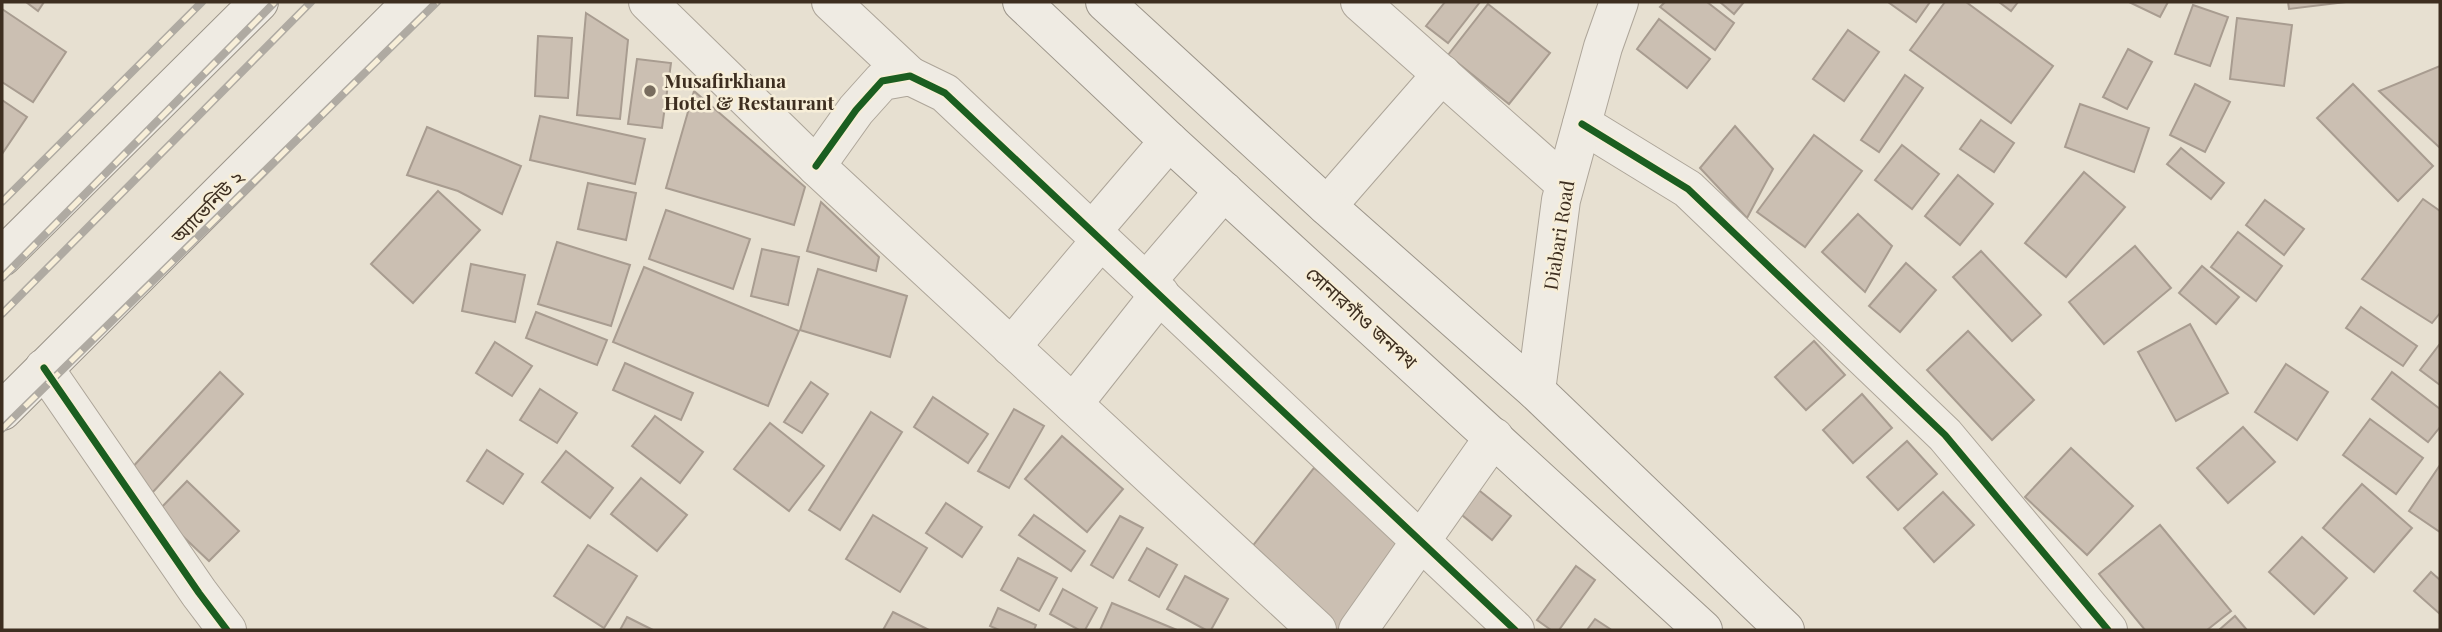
<svg xmlns="http://www.w3.org/2000/svg" width="2442" height="632" viewBox="0 0 2442 632" font-family="'Playfair Display','Noto Sans Bengali',serif">
<style>
.building{fill:#cbbfb2;stroke:#a89c90;stroke-width:2}
.lines{fill:none;stroke-linecap:round;stroke-linejoin:round}
.minor-casing{stroke:#ada599;stroke-width:40}
.tertiary-casing{stroke:#ada599;stroke-width:40}
.secondary-casing{stroke:#9c958a;stroke-width:40}
.minor{stroke:#efebe3;stroke-width:38}
.tertiary{stroke:#efebe3;stroke-width:38}
.secondary{stroke:#efebe3;stroke-width:38}
.rail-casing{stroke:#afaaa2;stroke-width:8}
.rail{stroke:#f7eed8;stroke-width:5;stroke-dasharray:16;stroke-linecap:butt}
.cycleway-casing{stroke:#f7eed8;stroke-width:11}
.cycleway{stroke:#1b5e20;stroke-width:7}
.poi-dot{fill:#786c5e;stroke:#f7eed8;stroke-width:2.5}
.labels{text-anchor:middle;dominant-baseline:central;stroke-width:5;stroke-linejoin:round;paint-order:stroke}
.poi-label{font-size:19px;font-weight:bold;fill:#3d2e20;stroke:#f7eed8;text-anchor:start}
.street-label{font-size:19px;fill:#3d2e20;stroke:#f7eed8}
</style>
<rect width="100%" height="100%" fill="#e7e0d1"/>
<g class="building">
<path d="M26 2H44L38 11Z"/>
<path d="M1445 2H1480L1448 43 1426 26Z"/>
<path d="M1665 2H1707L1734 23 1715 50 1660 7Z"/>
<path d="M1720 2H1744L1734 14Z"/>
<path d="M1888 2H1930L1916 22Z"/>
<path d="M1945 2H1966L2053 66 2011 123 1910 50Z"/>
<path d="M1999 2H2018L2011 11Z"/>
<path d="M2129 2H2168L2160 17Z"/>
<path d="M2288 2H2346L2289 9Z"/>
<path d="M1488 4 1550 53 1509 104 1448 55Z"/>
<path d="M2193 5 2228 17 2210 66 2175 54Z"/>
<path d="M2 9 66 52 33 102 2 82Z"/>
<path d="M586 13 628 40 620 119 577 115Z"/>
<path d="M2237 18 2292 25 2284 86 2230 79Z"/>
<path d="M1659 19 1710 59 1687 88 1637 49Z"/>
<path d="M1848 30 1879 52 1844 101 1813 79Z"/>
<path d="M538 36 572 38 568 98 535 96Z"/>
<path d="M2128 49 2152 62 2127 109 2103 97Z"/>
<path d="M637 59 671 63 662 128 628 124Z"/>
<path d="M2440 66V148L2379 91Z"/>
<path d="M1905 75 1923 88 1879 152 1861 140Z"/>
<path d="M2195 84 2230 102 2205 152 2170 135Z"/>
<path d="M2353 84 2433 166 2398 201 2317 118Z"/>
<path d="M694 91 805 187 794 225 666 188Z"/>
<path d="M2 100 27 117 2 154Z"/>
<path d="M2080 104 2149 128 2134 172 2065 147Z"/>
<path d="M540 116 645 139 635 184 530 160Z"/>
<path d="M1981 120 2014 143 1994 172 1960 149Z"/>
<path d="M1735 126 1773 169 1747 218 1700 168Z"/>
<path d="M427 127 521 166 502 214 458 191 407 175Z"/>
<path d="M1814 135 1862 171 1805 247 1757 212Z"/>
<path d="M1902 145 1939 174 1912 209 1875 180Z"/>
<path d="M2181 148 2224 183 2211 199 2167 164Z"/>
<path d="M2084 172 2125 207 2066 277 2025 243Z"/>
<path d="M1958 175 1993 204 1960 245 1925 216Z"/>
<path d="M588 183 636 193 626 240 578 229Z"/>
<path d="M438 191 480 230 413 303 371 264Z"/>
<path d="M2423 199 2440 211V313L2432 323 2362 279Z"/>
<path d="M2265 200 2304 229 2284 255 2246 225Z"/>
<path d="M821 202 879 257 876 271 807 251Z"/>
<path d="M666 210 750 239 733 289 649 259Z"/>
<path d="M1858 214 1892 246 1865 292 1822 252Z"/>
<path d="M2238 232 2282 266 2256 301 2211 267Z"/>
<path d="M557 242 630 265 611 326 538 304Z"/>
<path d="M2135 246 2171 288 2104 344 2069 302Z"/>
<path d="M762 249 799 257 788 305 751 296Z"/>
<path d="M1981 251 2041 315 2012 341 1953 277Z"/>
<path d="M1906 263 1936 290 1900 332 1869 306Z"/>
<path d="M471 264 525 275 515 322 462 311Z"/>
<path d="M2202 266 2239 297 2216 324 2179 293Z"/>
<path d="M644 267 799 331 768 406 613 342Z"/>
<path d="M818 269 907 296 890 357 800 330Z"/>
<path d="M2361 307 2417 346 2403 366 2346 328Z"/>
<path d="M536 312 607 340 597 365 526 338Z"/>
<path d="M2190 324 2228 393 2176 421 2138 352Z"/>
<path d="M1968 331 2034 400 1992 440 1927 370Z"/>
<path d="M1814 341 1845 375 1806 410 1775 377Z"/>
<path d="M495 342 532 366 512 396 476 373Z"/>
<path d="M2439 345 2440 346V385L2420 370Z"/>
<path d="M625 363 693 393 681 420 613 390Z"/>
<path d="M2286 364 2328 392 2297 440 2255 412Z"/>
<path d="M220 372 243 394 152 493 129 471Z"/>
<path d="M2392 372 2440 409V427L2428 442 2372 399Z"/>
<path d="M811 382 828 394 802 433 784 422Z"/>
<path d="M540 389 577 413 557 443 520 420Z"/>
<path d="M1862 394 1892 428 1853 463 1823 430Z"/>
<path d="M933 397 988 434 968 463 914 427Z"/>
<path d="M1014 409 1044 426 1009 488 978 471Z"/>
<path d="M871 412 902 432 840 530 809 510Z"/>
<path d="M655 416 703 452 680 483 632 446Z"/>
<path d="M2370 419 2423 458 2396 494 2343 455Z"/>
<path d="M770 423 824 466 789 511 734 469Z"/>
<path d="M2243 427 2275 462 2228 503 2197 468Z"/>
<path d="M1062 436 1123 489 1087 532 1025 479Z"/>
<path d="M1907 441 1937 474 1898 510 1867 477Z"/>
<path d="M2071 448 2133 506 2087 555 2025 497Z"/>
<path d="M487 450 523 474 503 504 467 481Z"/>
<path d="M566 451 613 488 590 518 542 482Z"/>
<path d="M2440 465V532L2409 511Z"/>
<path d="M1314 468 1413 545 1346 630H1327L1240 562Z"/>
<path d="M641 478 687 515 657 551 611 514Z"/>
<path d="M187 481 239 531 209 561 157 512Z"/>
<path d="M2362 484 2412 528 2374 572 2323 528Z"/>
<path d="M1475 487 1511 516 1492 540 1456 510Z"/>
<path d="M1943 492 1974 525 1934 562 1904 528Z"/>
<path d="M946 503 982 527 962 557 926 533Z"/>
<path d="M873 515 927 548 900 592 846 559Z"/>
<path d="M1034 515 1085 551 1071 571 1019 535Z"/>
<path d="M1120 516 1143 528 1113 578 1091 565Z"/>
<path d="M2160 525 2231 611 2207 630H2145L2099 574Z"/>
<path d="M2302 537 2347 578 2314 614 2269 572Z"/>
<path d="M588 545 637 576 604 628 554 596Z"/>
<path d="M1147 548 1177 565 1159 597 1129 580Z"/>
<path d="M1018 558 1057 578 1039 611 1001 590Z"/>
<path d="M1576 566 1595 580 1559 630H1551L1537 620Z"/>
<path d="M2431 572 2440 580V614L2414 591Z"/>
<path d="M1185 576 1228 599 1211 630H1206L1167 609Z"/>
<path d="M1063 589 1097 608 1085 630H1079L1050 614Z"/>
<path d="M1112 603 1177 630H1100Z"/>
<path d="M998 608 1036 625 1034 630H999L990 626Z"/>
<path d="M893 612 929 630H883Z"/>
<path d="M2235 616 2247 630H2219Z"/>
<path d="M627 617 653 630H620Z"/>
<path d="M1595 619 1610 629 1609 630H1587Z"/>
</g>
<g class="lines">
<g class="minor-casing">
<g id="minor">
<path d="M648 2 816 166 1317 630"/>
<path d="M831 2 910 76"/>
<path d="M1360 2 1565 184"/>
<path d="M1582 124 1688 189 1945 435 2108 630"/>
<path d="M816 166 856 110 882 81 910 76 945 93 1515 630"/>
<path d="M1327 206 1442 74"/>
<path d="M1092 231 1169 141"/>
<path d="M1146 282 1224 191"/>
<path d="M1011 347 1101 240"/>
<path d="M44 368 199 593 227 630"/>
<path d="M1073 404 1160 294"/>
<path d="M1358 630 1494 437"/>
</g>
</g>
<g class="tertiary-casing">
<path id="tertiary" d="M1536 391 1561 200 1603 47 1619 2"/>
</g>
<g class="secondary-casing">
<g id="secondary">
<path d="M1022 2 1169 141 1703 630"/>
<path d="M1105 2 1327 206 1536 391 1785 630"/>
<path d="M2 257 259 2"/>
<path d="M2 411 412 2"/>
</g>
</g>
<use href="#minor" class="minor"/>
<use href="#tertiary" class="tertiary"/>
<use href="#secondary" class="secondary"/>
<g class="rail-casing">
<g id="rail">
<path d="M2 202 202 2"/>
<path d="M2 278 275 2"/>
<path d="M2 314 311 2"/>
<path d="M2 429 437 2"/>
</g>
</g>
<use href="#rail" class="rail"/>
<g class="cycleway-casing">
<g id="cycleway">
<path d="M1582 124 1688 189 1945 435 2108 630"/>
<path d="M816 166 856 110 882 81 910 76 945 93 1515 630"/>
<path d="M44 368 199 593 227 630"/>
</g>
</g>
<use href="#cycleway" class="cycleway"/>
</g>
<circle class="poi-dot" cx="650" cy="91" r="7"/>
<g class="labels">
<g class="poi-label">
<text x="664" y="80">Musafirkhana<tspan x="664" dy="22">Hotel &amp; Restaurant</tspan></text>
</g>
<g class="street-label">
<text transform="translate(207 206) rotate(-45)">অ্যাভেনিউ ২</text>
<text transform="translate(1558 235) rotate(-81)">Diabari Road</text>
<text transform="translate(1362 317) rotate(42)">সোনারগাঁও জনপথ</text>
</g>
</g>
<rect width="2442" height="632" fill="none" stroke="#3d2e20" stroke-width="7"/>
</svg>
